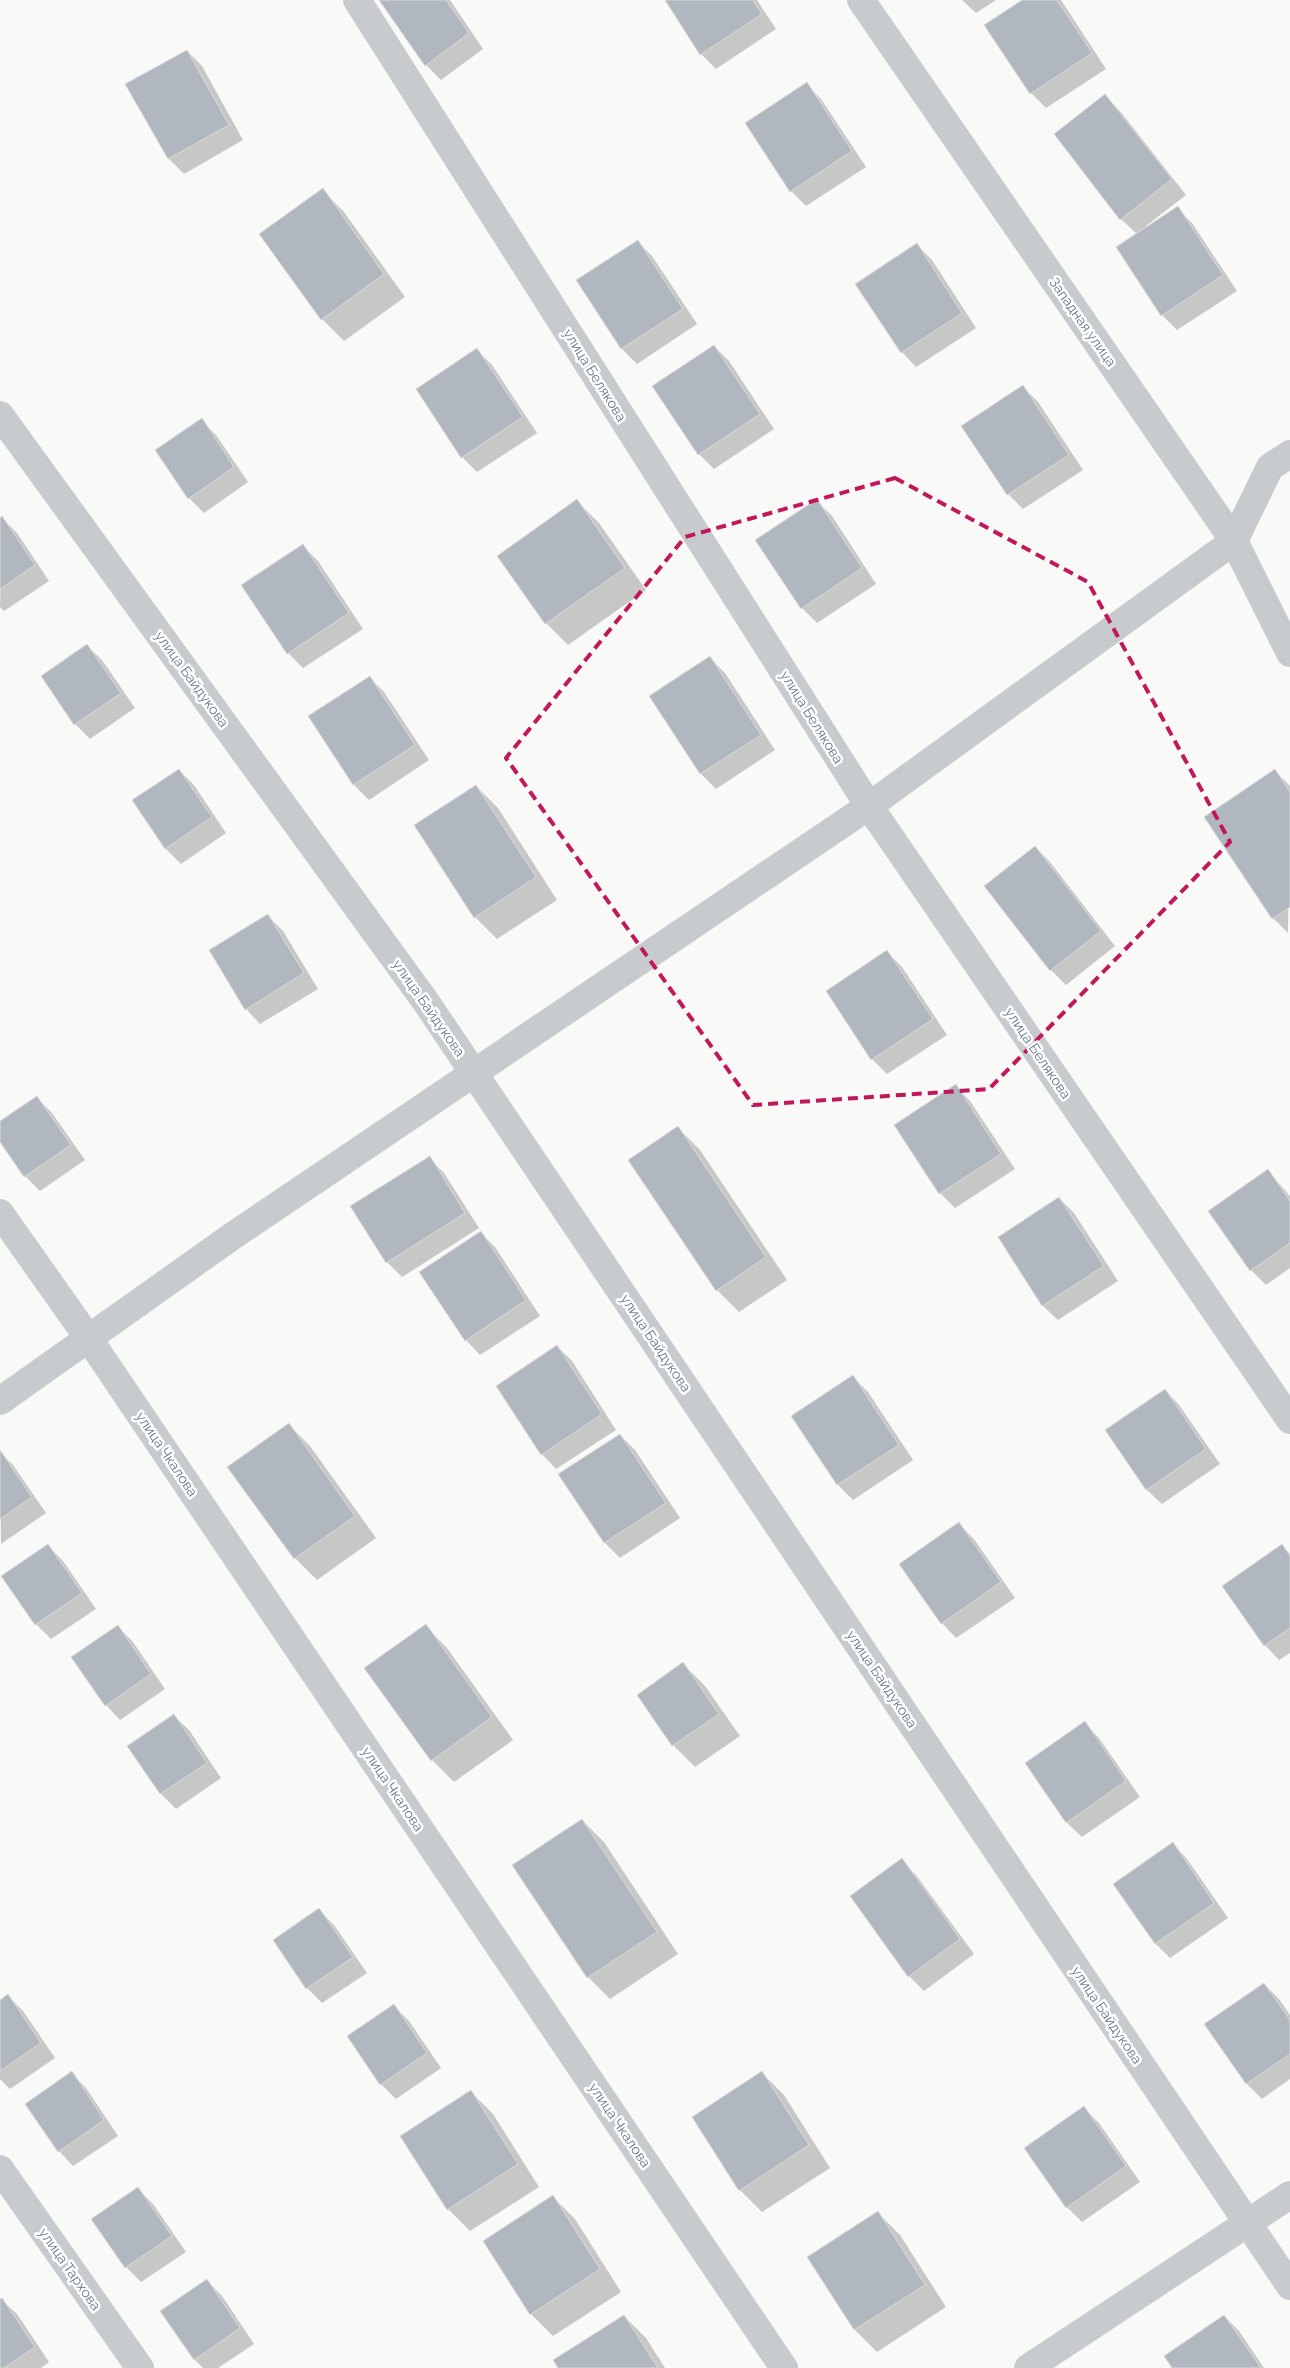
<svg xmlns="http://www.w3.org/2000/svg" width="1290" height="2368" viewBox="0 0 1290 2368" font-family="Raleway,sans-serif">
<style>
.shadow{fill:#0003}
.building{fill:#b0b7be;stroke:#dbdbd9}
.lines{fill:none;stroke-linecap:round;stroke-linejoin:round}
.minor{stroke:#c7cbce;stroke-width:28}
.marked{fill:none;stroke:#c2185b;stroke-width:4;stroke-dasharray:10 6;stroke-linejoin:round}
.labels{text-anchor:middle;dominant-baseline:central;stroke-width:5;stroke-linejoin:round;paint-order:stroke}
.street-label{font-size:14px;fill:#677889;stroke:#fff}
</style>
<rect width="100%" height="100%" fill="#f9f9f7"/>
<g class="shadow">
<path d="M381 0H450L483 49 441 80 426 65Z"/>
<path d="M666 0H757L776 29 716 69 701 54Z"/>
<path d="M962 0H996L976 13Z"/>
<path d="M1024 0H1061L1106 69 1046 108 1031 93Z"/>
<path d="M187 51 202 66 243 140 184 174 169 159 127 84Z"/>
<path d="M806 84 821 99 866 167 806 206 791 191 747 123Z"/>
<path d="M1105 96 1120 111 1186 195 1146 226 1148 227 1177 208 1192 223 1237 291 1177 330 1162 315 1118 247 1137 234 1121 219Z"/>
<path d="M322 190 344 212 405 297 344 341 322 319Z"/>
<path d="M637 241 652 256 697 324 637 364 622 349 578 281Z"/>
<path d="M917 245 932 260 976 328 916 367 902 352Z"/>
<path d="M714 346 729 361 774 429 714 469 699 454Z"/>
<path d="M477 350 492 365 537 433 477 472 462 457 418 389Z"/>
<path d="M1023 387 1038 402 1083 470 1023 509 1008 494Z"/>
<path d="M201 420 216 435 248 482 204 513 189 498Z"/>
<path d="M577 501 599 523 646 590 568 645 546 623 499 556Z"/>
<path d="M817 501 832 516 876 584 817 623 802 608Z"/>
<path d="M2 518 17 533 49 581 4 611 0 607Z"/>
<path d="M303 546 318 561 363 629 303 668 288 653Z"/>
<path d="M87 646 102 660 135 708 90 739 75 724Z"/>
<path d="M710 658 725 673 775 750 716 789 701 774 651 696Z"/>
<path d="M369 677 384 692 429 760 369 800 354 785 310 717Z"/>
<path d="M179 770 194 785 226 833 181 864 166 849 134 801Z"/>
<path d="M1275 771 1290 786 1288 933 1273 918 1206 818Z"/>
<path d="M476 786 498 808 557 900 497 939 475 917Z"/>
<path d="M1035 847 1050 862 1115 946 1066 985 1051 970 985 886Z"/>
<path d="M268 916 283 931 318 989 260 1024 246 1009Z"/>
<path d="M887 952 902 967 947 1035 887 1074 872 1059Z"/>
<path d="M955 1086 970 1101 1015 1169 955 1208 940 1193 896 1125Z"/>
<path d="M37 1098 52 1113 85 1160 40 1191 25 1176 0 1139V1123Z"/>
<path d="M678 1128 700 1150 787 1280 739 1312 717 1290 630 1160Z"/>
<path d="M429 1158 444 1173 479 1228 402 1277 387 1262Z"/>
<path d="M1268 1171 1290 1196V1268L1266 1285 1251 1270Z"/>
<path d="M1059 1198 1074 1213 1118 1281 1058 1320 1043 1306 999 1238Z"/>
<path d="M481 1233 495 1247 540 1316 480 1355 466 1340Z"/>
<path d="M557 1346 572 1361 616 1430 556 1469 542 1454Z"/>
<path d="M853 1377 868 1392 913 1460 853 1500 838 1485 793 1416Z"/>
<path d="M1165 1390 1179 1405 1220 1464 1162 1504 1147 1490 1107 1430Z"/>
<path d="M288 1424 310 1446 376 1538 317 1580 295 1558Z"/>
<path d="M620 1435 635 1450 680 1518 620 1558 605 1543 560 1474Z"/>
<path d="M0 1452 13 1465 46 1513 1 1544Z"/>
<path d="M959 1524 974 1539 1015 1598 956 1638 942 1623Z"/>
<path d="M48 1546 63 1561 96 1609 51 1639 36 1624Z"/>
<path d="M1282 1546 1290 1554V1653L1279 1660 1265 1645Z"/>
<path d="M425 1626 447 1648 513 1740 454 1782 432 1760Z"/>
<path d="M118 1627 133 1642 165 1689 120 1720 106 1705Z"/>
<path d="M683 1664 705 1686 740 1736 695 1767 673 1745 638 1695Z"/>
<path d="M174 1716 189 1730 221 1778 176 1809 161 1794 129 1746Z"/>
<path d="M1084 1723 1099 1738 1140 1797 1082 1837 1067 1823 1026 1764Z"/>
<path d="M582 1820 604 1842 678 1954 610 1999 588 1977Z"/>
<path d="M1173 1844 1187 1859 1228 1918 1170 1958 1155 1943Z"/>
<path d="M901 1860 916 1875 974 1954 924 1991 909 1976Z"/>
<path d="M319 1910 334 1925 367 1973 322 2003 307 1988 274 1941Z"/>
<path d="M1264 1984 1279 1999 1290 2015V2079L1262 2099 1247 2084 1206 2025Z"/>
<path d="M8 1996 23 2011 55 2058 10 2089 0 2079V2001Z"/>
<path d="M394 2006 409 2021 441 2068 396 2099 381 2084Z"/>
<path d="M71 2073 86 2088 118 2136 73 2166 59 2151Z"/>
<path d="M762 2073 784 2095 830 2168 762 2212 740 2190Z"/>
<path d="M471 2092 493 2114 539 2187 470 2231 448 2209Z"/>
<path d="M1084 2108 1099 2123 1140 2182 1082 2222 1067 2207Z"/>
<path d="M138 2189 153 2204 186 2252 141 2282 126 2267Z"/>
<path d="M553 2197 575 2219 621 2292 553 2336 531 2314Z"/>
<path d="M878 2213 900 2235 946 2307 877 2352 855 2330 809 2257Z"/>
<path d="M207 2281 222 2296 254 2344 218 2368H203L194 2359Z"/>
<path d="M2 2300 17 2314 49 2362 41 2368H0Z"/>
<path d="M624 2316 646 2338 665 2368H560Z"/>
<path d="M1224 2316 1239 2331 1264 2368H1173Z"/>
</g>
<g class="building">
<path d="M379 0H446L469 33 425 66Z"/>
<path d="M665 0H753L762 14 700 55Z"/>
<path d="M1022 0H1057L1092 53 1030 94 984 25Z"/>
<path d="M187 50 229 125 168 159 125 84Z"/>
<path d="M807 82 852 151 790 192 745 123Z"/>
<path d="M1105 94 1172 179 1120 220 1054 134Z"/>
<path d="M323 188 384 274 321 320 259 234Z"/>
<path d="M1178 206 1223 275 1161 316 1116 247Z"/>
<path d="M638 240 683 309 621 349 576 280Z"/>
<path d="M917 243 962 313 901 353 855 284Z"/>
<path d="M714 345 760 414 698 455 652 386Z"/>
<path d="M477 348 523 417 461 458 416 389Z"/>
<path d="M1023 385 1069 455 1007 495 961 426Z"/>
<path d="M202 418 234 467 188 499 155 450Z"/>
<path d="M577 499 625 568 545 624 497 556Z"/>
<path d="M817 499 862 568 801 609 755 540Z"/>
<path d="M2 516 35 565 0 589V518Z"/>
<path d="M303 544 349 613 287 654 241 585Z"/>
<path d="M87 644 121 693 74 725 41 676Z"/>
<path d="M710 656 761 735 700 774 649 696Z"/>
<path d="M370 676 415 745 353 785 308 716Z"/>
<path d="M179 769 212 817 165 849 132 800Z"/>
<path d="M1275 769 1290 792V907L1272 919 1204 817Z"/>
<path d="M476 785 536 877 474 918 414 825Z"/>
<path d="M1035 846 1101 931 1050 971 984 886Z"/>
<path d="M268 914 304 973 245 1010 209 950Z"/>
<path d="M887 950 933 1019 871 1060 826 991Z"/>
<path d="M956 1084 1001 1154 939 1194 894 1125Z"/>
<path d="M37 1096 71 1145 24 1177 0 1142V1121Z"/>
<path d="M678 1126 766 1257 716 1291 628 1160Z"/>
<path d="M430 1156 465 1213 386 1263 350 1206Z"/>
<path d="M1268 1169 1290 1201V1243L1250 1271 1208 1211Z"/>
<path d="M1059 1197 1104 1266 1042 1306 998 1237Z"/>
<path d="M481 1231 526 1300 465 1341 419 1272Z"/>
<path d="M557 1345 602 1414 541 1455 496 1386Z"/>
<path d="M853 1375 899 1445 837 1485 791 1416Z"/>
<path d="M1165 1389 1206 1449 1146 1490 1105 1430Z"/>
<path d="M289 1423 355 1516 294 1559 227 1467Z"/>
<path d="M620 1434 666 1503 604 1543 558 1474Z"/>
<path d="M0 1450 32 1497 0 1519Z"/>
<path d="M959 1522 1001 1582 941 1624 899 1564Z"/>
<path d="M48 1544 82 1593 35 1625 1 1576Z"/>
<path d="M1282 1544 1290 1556V1628L1264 1646 1222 1586Z"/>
<path d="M426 1624 492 1717 431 1761 364 1668Z"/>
<path d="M118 1625 151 1674 105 1706 71 1657Z"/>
<path d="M683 1662 719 1714 672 1746 637 1695Z"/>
<path d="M174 1714 207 1763 160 1794 127 1746Z"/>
<path d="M1085 1721 1126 1781 1066 1823 1025 1763Z"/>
<path d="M582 1819 657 1932 587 1978 512 1865Z"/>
<path d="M1173 1842 1214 1903 1155 1944 1113 1884Z"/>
<path d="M902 1858 960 1939 908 1977 850 1896Z"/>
<path d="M319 1908 353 1957 306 1989 273 1940Z"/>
<path d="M1264 1983 1290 2020V2054L1246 2084 1204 2024Z"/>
<path d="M8 1994 41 2043 0 2071V2000Z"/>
<path d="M394 2004 427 2053 380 2085 347 2036Z"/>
<path d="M72 2071 104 2120 58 2152 25 2104Z"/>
<path d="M762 2071 809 2145 739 2191 692 2117Z"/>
<path d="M471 2090 518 2164 447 2210 400 2136Z"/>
<path d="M1084 2106 1126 2166 1066 2208 1024 2148Z"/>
<path d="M138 2187 172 2236 125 2268 91 2219Z"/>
<path d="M553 2195 600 2269 530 2315 483 2241Z"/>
<path d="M878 2211 925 2285 854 2330 807 2257Z"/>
<path d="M207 2279 240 2328 194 2360 160 2311Z"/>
<path d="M2 2298 35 2347 4 2368H0V2299Z"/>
<path d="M624 2315 658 2368H558L553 2360Z"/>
<path d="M1224 2315 1261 2368H1172L1164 2356Z"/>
</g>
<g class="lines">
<g class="minor">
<path d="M357 0 869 806 1290 1420"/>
<path d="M861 0 1234 541 1290 653"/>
<path d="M0 415 426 1002 1290 2286"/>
<path d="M0 1213 89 1339 784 2368"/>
<path d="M0 1401 234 1235 869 806 1234 541 1270 467 1290 454"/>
<path d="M0 2169 140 2368"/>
<path d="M1028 2368 1290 2195"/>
</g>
</g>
<path class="marked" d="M895 478 1088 582 1230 842 989 1089 753 1105 506 758 685 537Z"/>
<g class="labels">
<g class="street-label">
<text transform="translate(1083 322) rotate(55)">Западная улица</text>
<text transform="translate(595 375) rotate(58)">улица Белякова</text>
<text transform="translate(192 679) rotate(54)">улица Байдукова</text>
<text transform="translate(812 717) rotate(58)">улица Белякова</text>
<text transform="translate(429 1008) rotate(55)">улица Байдукова</text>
<text transform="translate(1038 1053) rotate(56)">улица Белякова</text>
<text transform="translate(656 1343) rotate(56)">улица Байдукова</text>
<text transform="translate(167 1454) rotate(56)">улица Чкалова</text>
<text transform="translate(882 1679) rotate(56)">улица Байдукова</text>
<text transform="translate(393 1789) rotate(56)">улица Чкалова</text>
<text transform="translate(1107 2015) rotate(56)">улица Байдукова</text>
<text transform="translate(620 2125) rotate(56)">улица Чкалова</text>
<text transform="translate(70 2269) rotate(55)">улица Тархова</text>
</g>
</g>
</svg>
